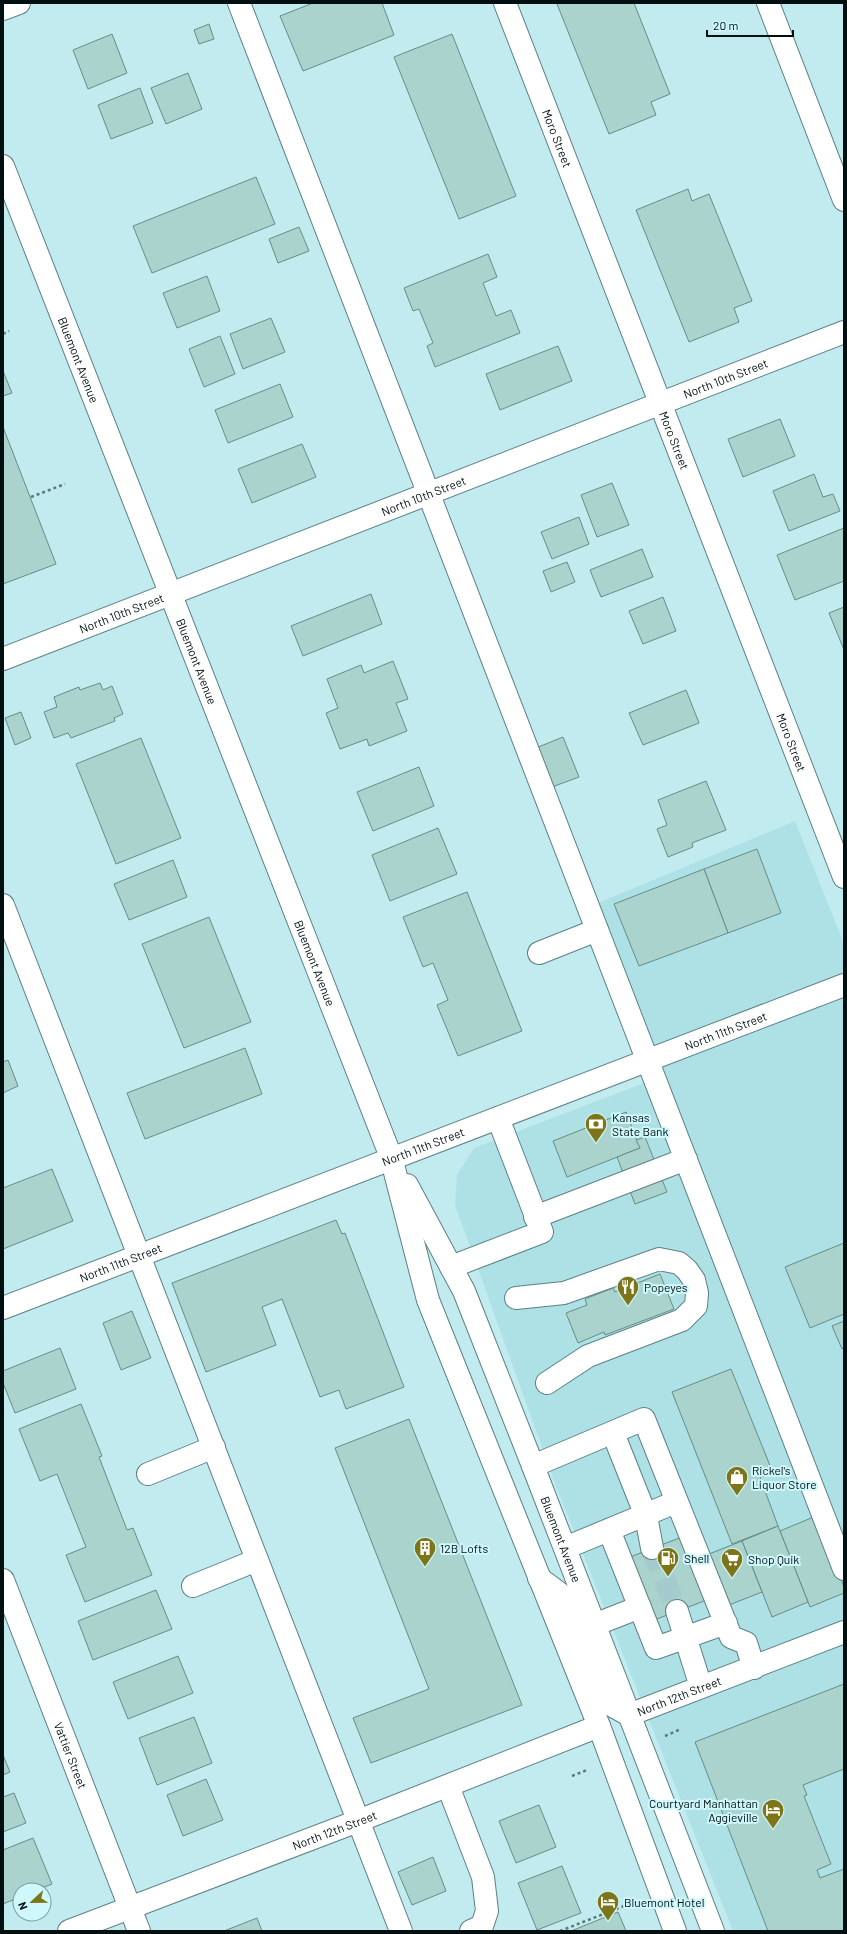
<svg xmlns="http://www.w3.org/2000/svg" width="847" height="1934" viewBox="0 0 847 1934" font-family="Barlow,sans-serif">
<style>
.built{fill:#ade1e6}
.building{fill:#abd3cd;stroke:#668c86}
.lines{fill:none;stroke-linecap:round;stroke-linejoin:round}
.minor-tunnel{stroke:#a4cace;stroke-width:22;stroke-dasharray:22 11;stroke-linecap:butt}
.minor-casing{stroke:#5b8185;stroke-width:24}
.major-casing{stroke:#5b8185;stroke-width:24}
.path{stroke:#5d777a;stroke-width:2.5;stroke-dasharray:3 3;stroke-linecap:butt}
.minor{stroke:#fff;stroke-width:22}
.major{stroke:#fff;stroke-width:22}
.labels{text-anchor:middle;dominant-baseline:central;stroke-width:4;stroke-linejoin:round;paint-order:stroke}
.street-label{font-size:12px;fill:#020f11;stroke:#cef8fc}
.poi-label{font-size:12px;fill:#020f11;stroke:#cef8fc;text-anchor:start}
</style>
<rect width="100%" height="100%" fill="#c1ebef"/>
<path class="built" d="M795 821 844 944V1931H733L556 1486 455 1205 457 1175 474 1148 665 1075 598 903Z"/>
<g class="building">
<path d="M313 3H382L394 35 303 71 280 16Z"/>
<path d="M560 3H634L670 94 651 102 656 115 609 134 557 4Z"/>
<path d="M209 24 214 39 199 44 194 30Z"/>
<path d="M112 34 127 73 88 89 73 50Z"/>
<path d="M452 34 516 196 459 219 394 57Z"/>
<path d="M188 73 202 109 166 124 151 88Z"/>
<path d="M140 88 153 123 111 139 98 105Z"/>
<path d="M256 177 275 224 152 273 133 226Z"/>
<path d="M688 189 692 201 709 194 752 301 734 308 739 322 689 342 636 210Z"/>
<path d="M299 227 309 251 278 263 269 239Z"/>
<path d="M488 254 497 277 483 283 496 316 511 310 520 333 435 367 427 346 433 343 419 309 413 311 404 288Z"/>
<path d="M207 276 220 311 177 328 163 293Z"/>
<path d="M271 318 285 352 243 369 230 334Z"/>
<path d="M220 336 235 374 204 387 189 349Z"/>
<path d="M558 346 572 381 500 410 486 374Z"/>
<path d="M3 371 12 393 3 396Z"/>
<path d="M280 384 293 417 228 443 215 410Z"/>
<path d="M780 419 795 456 743 477 728 439Z"/>
<path d="M3 427 56 564 3 584Z"/>
<path d="M302 444 316 477 252 503 238 469Z"/>
<path d="M814 474 823 497 833 494 840 511 789 531 773 491Z"/>
<path d="M612 483 629 525 597 537 581 495Z"/>
<path d="M579 517 589 544 552 559 541 532Z"/>
<path d="M844 528V581L795 600 777 555Z"/>
<path d="M642 549 653 577 601 597 590 570Z"/>
<path d="M567 562 575 582 551 592 543 571Z"/>
<path d="M371 594 382 624 303 656 291 626Z"/>
<path d="M663 597 676 631 643 644 629 611Z"/>
<path d="M844 607V650L829 613Z"/>
<path d="M393 661 408 699 396 703 407 731 369 746 367 739 340 749 326 713 338 708 327 679 361 665 364 673Z"/>
<path d="M100 683 103 690 112 686 123 714 114 718 115 721 71 738 68 733 54 738 44 712 57 707 54 697 79 687 80 690Z"/>
<path d="M686 690 699 723 643 745 629 713Z"/>
<path d="M21 712 31 738 15 745 5 718Z"/>
<path d="M563 737 579 777 552 787 536 748Z"/>
<path d="M141 738 181 838 116 864 76 764Z"/>
<path d="M419 767 434 806 373 831 357 792Z"/>
<path d="M706 781 726 830 692 843 693 847 668 857 657 829 667 825 658 800Z"/>
<path d="M438 828 457 874 390 901 372 855Z"/>
<path d="M757 849 781 913 728 933 704 869Z"/>
<path d="M173 860 187 897 129 920 114 884Z"/>
<path d="M704 869 728 933 639 966 614 904Z"/>
<path d="M467 892 522 1031 458 1056 437 1005 448 1000 433 963 423 967 403 917Z"/>
<path d="M209 917 251 1022 184 1048 142 944Z"/>
<path d="M245 1048 262 1094 145 1139 127 1093Z"/>
<path d="M8 1060 18 1086 3 1093V1062Z"/>
<path d="M626 1112 640 1148 567 1177 553 1141Z"/>
<path d="M645 1137 667 1192 635 1204 617 1157 640 1148 636 1140Z"/>
<path d="M52 1169 73 1221 3 1249V1188Z"/>
<path d="M336 1220 342 1234 345 1233 404 1387 346 1409 339 1390 320 1397 282 1299 262 1307 276 1345 206 1372 172 1283Z"/>
<path d="M844 1243V1314L810 1328 785 1267Z"/>
<path d="M660 1274 674 1309 605 1335 604 1332 578 1343 566 1313 587 1305 585 1299 613 1288 615 1292Z"/>
<path d="M132 1311 151 1358 121 1370 103 1323Z"/>
<path d="M844 1321V1348L842 1349 832 1326Z"/>
<path d="M60 1348 76 1389 15 1413 3 1383V1371Z"/>
<path d="M731 1369 773 1473 760 1477 778 1526 732 1544 672 1392Z"/>
<path d="M81 1404 102 1456 99 1457 127 1530 133 1528 152 1575 85 1602 66 1555 86 1547 57 1474 40 1481 19 1429Z"/>
<path d="M409 1419 522 1705 371 1763 353 1718 429 1689 335 1448Z"/>
<path d="M816 1516 844 1587V1593L810 1607 780 1531Z"/>
<path d="M778 1526 808 1602 772 1617 742 1541Z"/>
<path d="M687 1535 712 1598 649 1622 625 1559Z"/>
<path d="M742 1541 762 1592 729 1605 709 1554Z"/>
<path d="M156 1590 172 1629 93 1660 78 1621Z"/>
<path d="M178 1656 193 1693 128 1719 113 1682Z"/>
<path d="M844 1684V1769L803 1785 807 1795 804 1796 831 1864 817 1870 820 1878 844 1869V1931H768L695 1742Z"/>
<path d="M194 1717 212 1763 157 1785 139 1738Z"/>
<path d="M3 1755 10 1772 3 1775Z"/>
<path d="M206 1779 223 1820 183 1836 167 1795Z"/>
<path d="M14 1793 26 1823 3 1832V1797Z"/>
<path d="M539 1805 556 1847 516 1863 499 1821Z"/>
<path d="M33 1838 52 1884 37 1890H20V1897L3 1904V1850Z"/>
<path d="M433 1857 446 1891 412 1905 398 1872Z"/>
<path d="M562 1866 581 1913 537 1930 518 1883Z"/>
<path d="M618 1912 626 1931H571Z"/>
<path d="M257 1918 262 1931H224Z"/>
</g>
<g class="lines">
<path class="minor-tunnel" d="M652 1548 677 1611"/>
<g class="minor-casing">
<g id="minor">
<path d="M239 3 844 1569"/>
<path id="s1" d="M505 3 844 877"/>
<path d="M768 3 844 200"/>
<path d="M3 9 19 3"/>
<path id="s2" d="M3 659 844 332"/>
<path d="M3 905 401 1931"/>
<path d="M539 953 597 930"/>
<path d="M535 1217 686 1159"/>
<path d="M451 1267 542 1232 498 1118"/>
<path d="M516 1298 564 1293 659 1259 679 1263 687 1270 694 1280 697 1293 696 1306 682 1320 588 1356 547 1383"/>
<path id="s3" d="M3 1308C283 1199 564 1093 844 985"/>
<path d="M613 1433 646 1516 652 1548"/>
<path d="M533 1466 644 1419 731 1637 746 1643 754 1668"/>
<path d="M148 1474 214 1447"/>
<path d="M609 1530 656 1648 726 1623"/>
<path d="M565 1548 676 1502"/>
<path id="s4" d="M539 1578 567 1599 611 1705 629 1715 844 1632"/>
<path id="s5" d="M3 1580 139 1931"/>
<path d="M193 1586 257 1560"/>
<path d="M677 1611 701 1687"/>
<path d="M594 1625 640 1607"/>
<path d="M448 1786 483 1877 487 1911 482 1926 471 1931"/>
<path id="s6" d="M69 1931 358 1821 599 1726"/>
</g>
</g>
<g class="major-casing">
<g id="major">
<path id="s7" d="M3 166 391 1157 428 1300 599 1726 675 1931"/>
<path id="s8" d="M407 1185 464 1291 533 1466 713 1931"/>
</g>
</g>
<g class="path">
<path d="M3 334 9 331"/>
<path d="M31 497 65 484"/>
<path d="M665 1736 681 1729"/>
<path d="M572 1776 587 1770"/>
<path d="M560 1931 624 1906"/>
</g>
<use href="#minor" class="minor"/>
<use href="#major" class="major"/>
</g>
<defs>
<g id="bank-pin" transform="scale(1.15)"><path d="M0 17L-7.5 6A9.5 9.5 0 1 1 7.5 6Z" fill="#7d7518" stroke="#cef8fc"/><path d="M-6-4H6V4H-6ZM0-2.3a2.3 2.3 0 1 0 0 4.6a2.3 2.3 0 1 0 0-4.6Z" fill="#fff"/></g>
<g id="restaurant-pin" transform="scale(1.15)"><path d="M0 17L-7.5 6A9.5 9.5 0 1 1 7.5 6Z" fill="#7d7518" stroke="#cef8fc"/><path d="M-5-6h1v4h1v-4h1v4h1v-4h1v5L-1.5 .5V6h-2V.5L-5-1ZM5-6V6H3V1.5H1.5Q1.5-4 5-6Z" fill="#fff"/></g>
<g id="shop-pin" transform="scale(1.15)"><path d="M0 17L-7.5 6A9.5 9.5 0 1 1 7.5 6Z" fill="#7d7518" stroke="#cef8fc"/><path d="M-5-2.5h2.3a2.7 3.5 0 0 1 5.4 0H5L5.5 6h-11ZM-1.5-2.5h3a1.5 2.3 0 0 0-3 0Z" fill="#fff"/></g>
<g id="building-pin" transform="scale(1.15)"><path d="M0 17L-7.5 6A9.5 9.5 0 1 1 7.5 6Z" fill="#7d7518" stroke="#cef8fc"/><path d="M-4-6H4V6H1V3H-1V6H-4ZM-2.5-4.3h1.7v1.8h-1.7ZM.8-4.3h1.7v1.8H.8ZM-2.5-1h1.7V.8h-1.7ZM.8-1h1.7V.8H.8Z" fill="#fff"/></g>
<g id="fuel-pin" transform="scale(1.15)"><path d="M0 17L-7.5 6A9.5 9.5 0 1 1 7.5 6Z" fill="#7d7518" stroke="#cef8fc"/><path d="M-5.5-6h7V0h2V4h1.3V-2.5L3-4.5l.8-.8L6-3V5H2.5V1h-1V6h-7ZM-4.2-4.7v3.2H.2V-4.7Z" fill="#fff"/></g>
<g id="supermarket-pin" transform="scale(1.15)"><path d="M0 17L-7.5 6A9.5 9.5 0 1 1 7.5 6Z" fill="#7d7518" stroke="#cef8fc"/><path d="M-6-5.5h2.5l.6 2H6L4.5 2H-2.5L-4.4-4H-6ZM-1.5 3.2a1.3 1.3 0 1 0 .1 0ZM3 3.2a1.3 1.3 0 1 0 .1 0Z" fill="#fff"/></g>
<g id="hotel-pin" transform="scale(1.15)"><path d="M0 17L-7.5 6A9.5 9.5 0 1 1 7.5 6Z" fill="#7d7518" stroke="#cef8fc"/><path d="M-6-4.5h1.5V1H6V5H4.5V3h-9V5H-6ZM-4 0a1.8 1.8 0 1 1 3.6 0ZM.5 0V-2.5h3Q6-2.5 6 0Z" fill="#fff"/></g>
</defs>
<g fill-rule="evenodd">
<use href="#bank-pin" x="596" y="1124"/>
<use href="#restaurant-pin" x="628" y="1287"/>
<use href="#shop-pin" x="737" y="1477"/>
<use href="#building-pin" x="425" y="1548"/>
<use href="#fuel-pin" x="668" y="1558"/>
<use href="#supermarket-pin" x="732" y="1559"/>
<use href="#hotel-pin" x="773" y="1810"/>
<use href="#hotel-pin" x="608" y="1902"/>
</g>
<g class="labels">
<g class="street-label">
<text stroke="none"><textPath href="#s1" startOffset="145">Moro Street</textPath></text>
<text stroke="none"><textPath href="#s7" startOffset="208">Bluemont Avenue</textPath></text>
<text stroke="none"><textPath href="#s2" startOffset="775">North 10th Street</textPath></text>
<text stroke="none"><textPath href="#s1" startOffset="469">Moro Street</textPath></text>
<text stroke="none"><textPath href="#s2" startOffset="451">North 10th Street</textPath></text>
<text stroke="none"><textPath href="#s2" startOffset="127">North 10th Street</textPath></text>
<text stroke="none"><textPath href="#s7" startOffset="532">Bluemont Avenue</textPath></text>
<text stroke="none"><textPath href="#s1" startOffset="793">Moro Street</textPath></text>
<text stroke="none"><textPath href="#s7" startOffset="856">Bluemont Avenue</textPath></text>
<text stroke="none"><textPath href="#s3" startOffset="774">North 11th Street</textPath></text>
<text stroke="none"><textPath href="#s3" startOffset="450">North 11th Street</textPath></text>
<text stroke="none"><textPath href="#s3" startOffset="126">North 11th Street</textPath></text>
<text stroke="none"><textPath href="#s8" startOffset="387">Bluemont Avenue</textPath></text>
<text stroke="none"><textPath href="#s4" startOffset="224">North 12th Street</textPath></text>
<text stroke="none"><textPath href="#s5" startOffset="188">Vattier Street</textPath></text>
<text stroke="none"><textPath href="#s6" startOffset="284">North 12th Street</textPath></text>
</g>
<g class="poi-label">
<text x="612" y="1117">Kansas<tspan x="612" dy="14">State Bank</tspan></text>
<text x="644" y="1287">Popeyes</text>
<text x="752" y="1470">Rickel's<tspan x="752" dy="14">Liquor Store</tspan></text>
<text x="440" y="1548">12B Lofts</text>
<text x="684" y="1558">Shell</text>
<text x="748" y="1559">Shop Quik</text>
<text x="758" y="1803" text-anchor="end">Courtyard Manhattan<tspan x="758" dy="14">Aggieville</tspan></text>
<text x="624" y="1902">Bluemont Hotel</text>
</g>
</g>
<rect width="847" height="1934" fill="none" stroke="#020f11" stroke-width="8"/>
<g transform="translate(32 1902) rotate(248)"><circle r="19" fill="#cef8fc" stroke="#7c9b9e"/>
<path d="M0-3L7 15L0 10L-7 15Z" fill="#7d7518"/>
<text y="-6" font-size="11" font-weight="bold" text-anchor="middle" fill="#020f11">N</text>
</g>
<path d="M707 30v6h86v-6" fill="none" stroke="#020f11" stroke-width="2"/>
<text x="713" y="30" font-size="12" fill="#020f11" stroke="#cef8fc" stroke-width="3" paint-order="stroke">20 m</text>
</svg>
